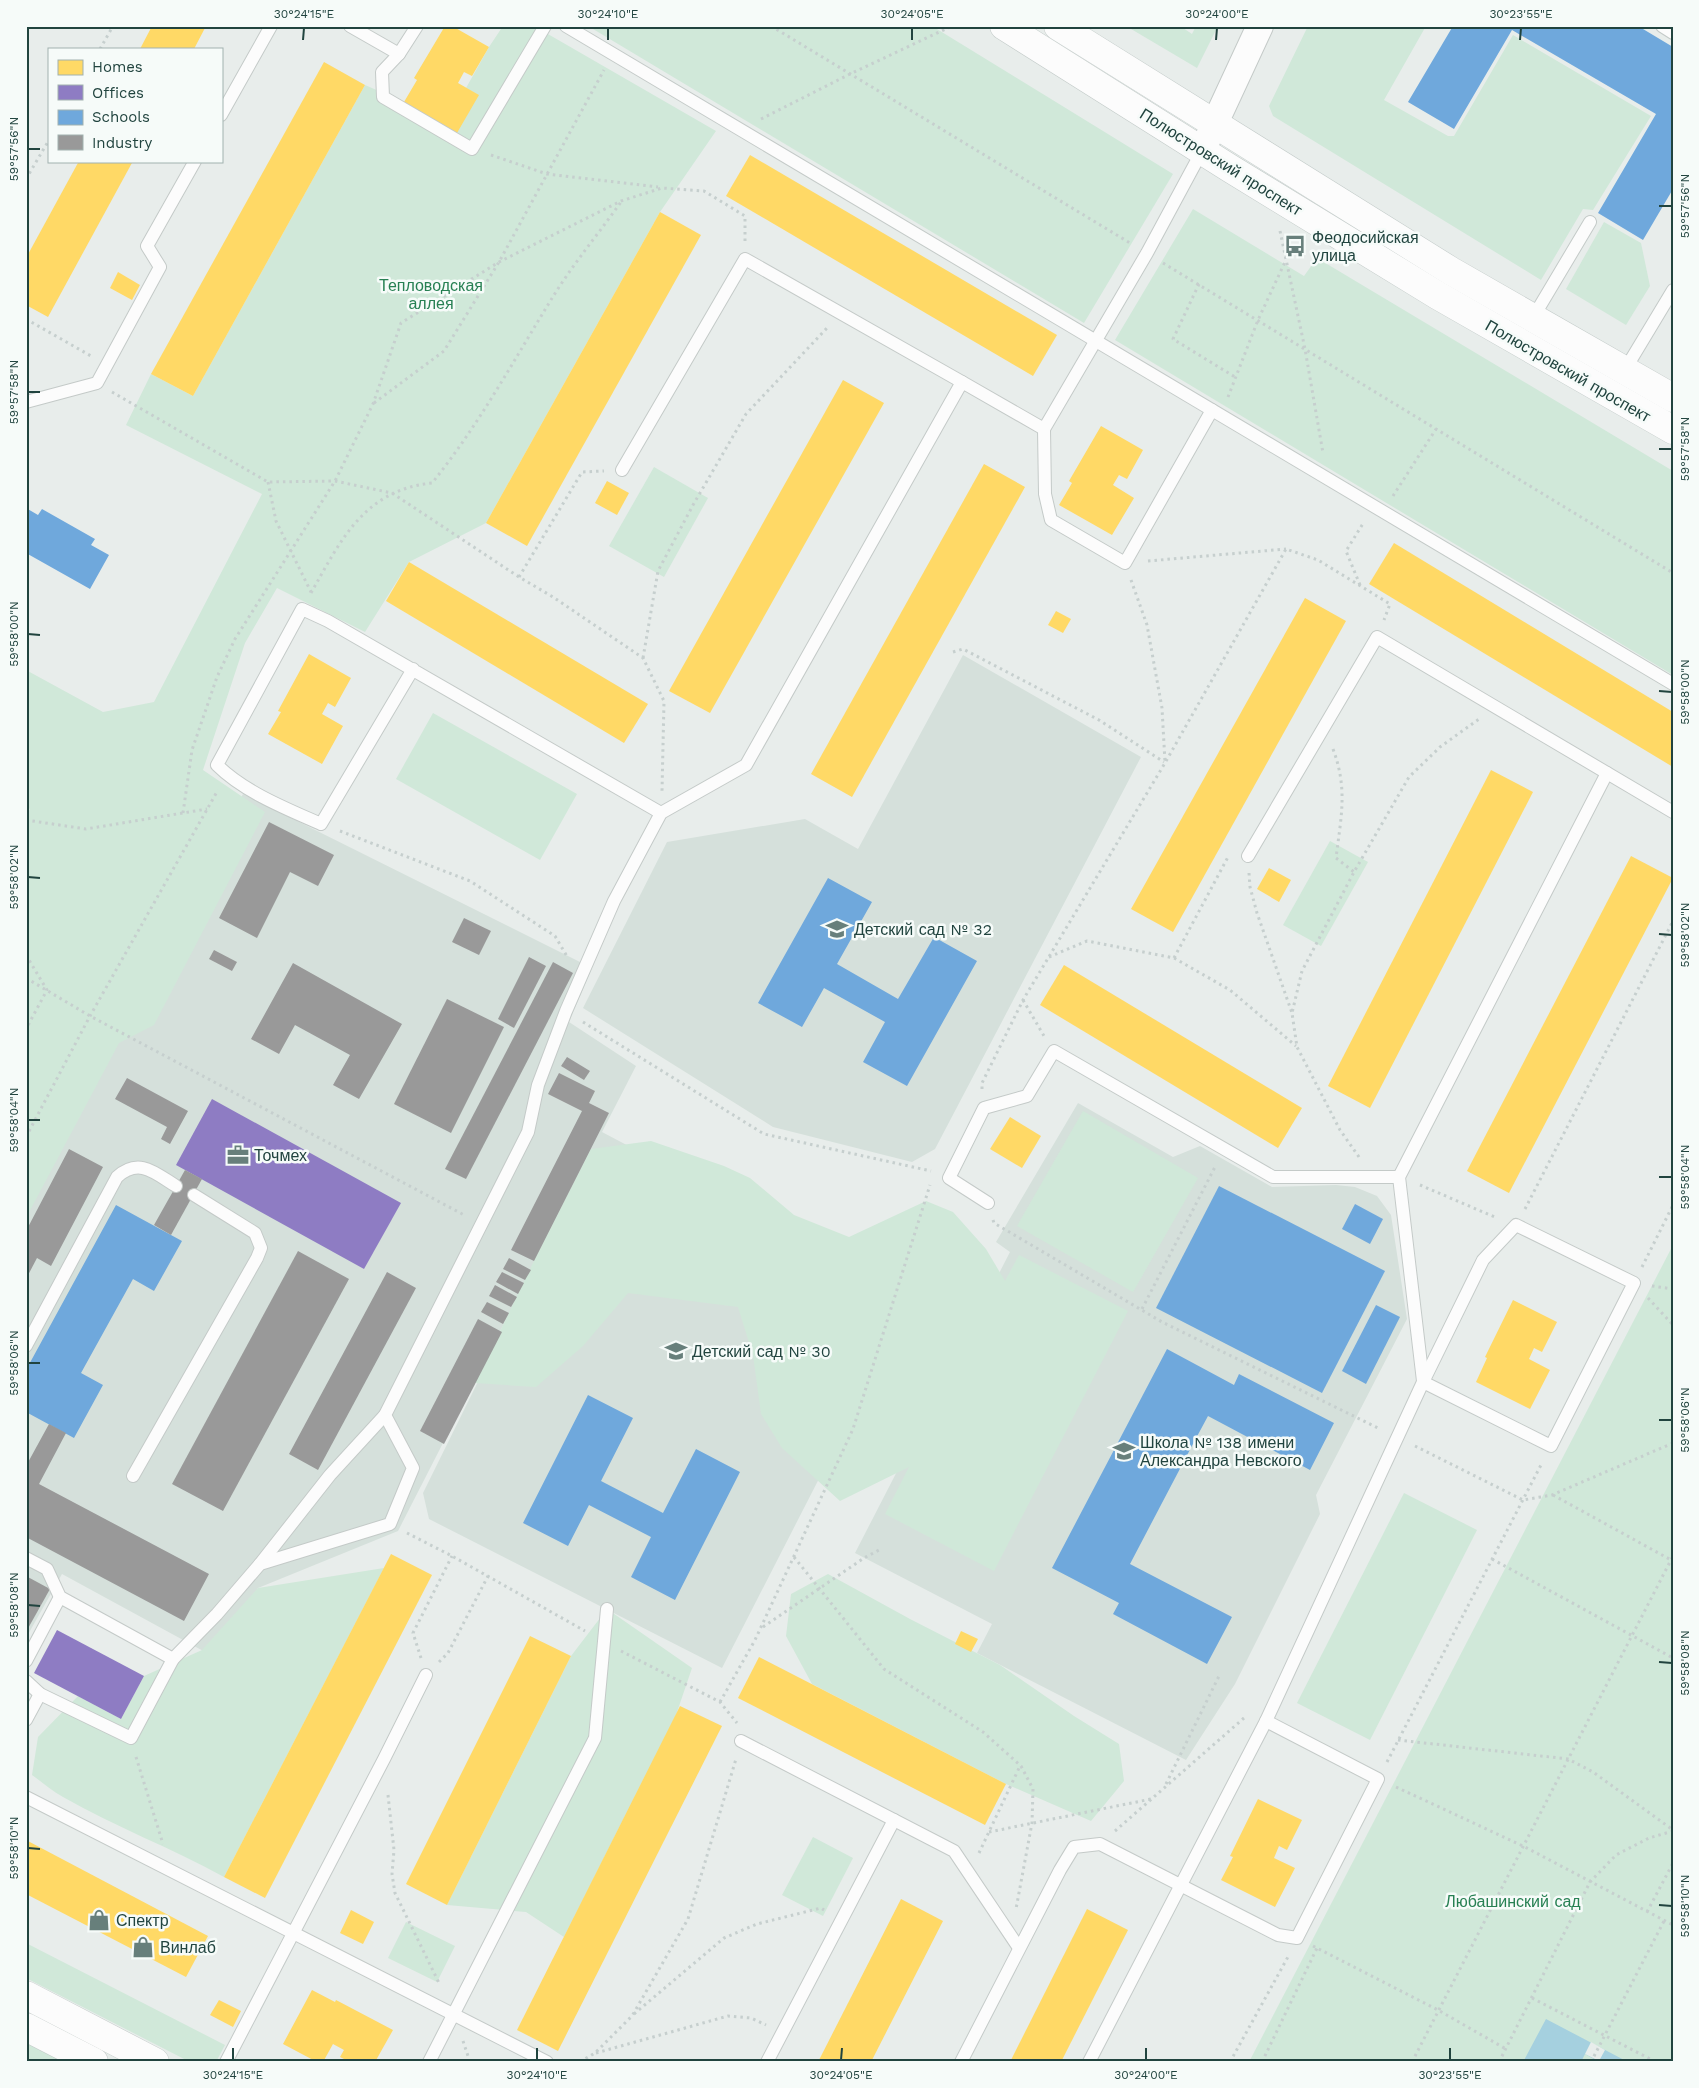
<svg xmlns="http://www.w3.org/2000/svg" width="1699" height="2088" viewBox="0 0 1699 2088" font-family="'Work Sans',sans-serif">
<style>
.built{fill:#d5e0db}
.green{fill:#d0e8d9}
.water{fill:#a5d0df}
.pier{fill:#e8edeb}
.homes{fill:#ffd966}
.offices{fill:#8e7cc3}
.schools{fill:#6fa8dc}
.industry{fill:#999}
.lines{fill:none;stroke-linecap:round;stroke-linejoin:round}
.lane-casing{stroke:#c4cac8;stroke-width:14}
.street-casing{stroke:#c4cac8;stroke-width:28}
.secondary-casing{stroke:#c3cbc9;stroke-width:29}
.path{stroke:#c6cfce;stroke-width:3;stroke-dasharray:2.5 4;stroke-linecap:butt}
.lane{stroke:#fcfcfc;stroke-width:12}
.street{stroke:#fcfcfc;stroke-width:26}
.secondary{stroke:#fcfcfc;stroke-width:28}
.ticks{fill:none;stroke:#21443f;stroke-width:2}
.labels{text-anchor:middle;dominant-baseline:central;stroke-width:5;stroke-linejoin:round;paint-order:stroke}
.street-label{font-size:16px;fill:#21443f;stroke:#f6fbf9}
.poi-label{font-size:16px;fill:#21443f;stroke:#f6fbf9;text-anchor:start}
.park-label{font-size:16px;fill:#278053;stroke:#f6fbf9}
.neatline{fill:none;stroke:#21443f;stroke-width:2}
.ticks-label{font-size:12px;text-anchor:middle;fill:#21443f}
</style>
<rect width="100%" height="100%" fill="#e8edeb"/>
<g class="built">
<path d="M963 655 1141 757 935 1149 912 1162 773 1127 583 1008 667 842 805 819 858 849Z"/>
<path d="M243 794 592 968 569 1022 636 1066 602 1132 871 1274 845 1428 722 1668 429 1519 423 1493 576 1183 398 1531 258 1588 218 1659 62 1574 26 1638V1203Z"/>
<path d="M1078 1103 1173 1157 1200 1146 1272 1187 1336 1185 1355 1187 1377 1196 1391 1215 1407 1319 1316 1495 1320 1514 1235 1684 1186 1760 977 1653 992 1624 855 1553 1010 1252 996 1242Z"/>
</g>
<g class="green">
<path d="M503 26H534L716 131 660 212 486 523 409 562 365 632 277 588 245 643 203 770 265 812 154 1025 119 1043 26 1218V816L30 809 26 807V670L103 712 154 702 262 494 126 425 151 374 193 396 365 85 404 102 478 95 466 88 489 47Z"/>
<path d="M588 26H932L1173 174 1084 323Z"/>
<path d="M1126 26H1180L1192 34 1196 26H1218L1197 68Z"/>
<path d="M1308 26H1426L1384 100 1448 136H1454L1513 35 1651 116 1593 210 1583 209 1541 280 1273 116 1269 106Z"/>
<path d="M1193 209 1304 276 1317 258 1673 471V675L1115 340Z"/>
<path d="M1604 222 1641 243 1650 286 1626 325 1566 289Z"/>
<path d="M654 467 708 498 664 577 609 546Z"/>
<path d="M433 713 577 794 540 860 396 779Z"/>
<path d="M1330 841 1368 862 1321 946 1283 925Z"/>
<path d="M1083 1111 1198 1178 1133 1292 1017 1226Z"/>
<path d="M651 1141 724 1166 750 1178 794 1215 849 1237 926 1201 953 1212 986 1249 1005 1281 1019 1255 1128 1311 994 1571 885 1514 909 1467 840 1501 782 1448 761 1414 753 1355 738 1307 628 1293 583 1346 536 1387 475 1383 534 1261 591 1149Z"/>
<path d="M1673 1245V2062H1249Z"/>
<path d="M1404 1493 1477 1530 1370 1740 1297 1703Z"/>
<path d="M384 1568 224 1877C172 1848 115 1827 63 1797 52 1791 42 1782 32 1775L38 1737 78 1696 121 1719 144 1676 202 1650 258 1588Z"/>
<path d="M828 1574 910 1619 1000 1665 1074 1716 1119 1744 1124 1781 1091 1821 1006 1784 812 1684 786 1636 791 1594Z"/>
<path d="M607 1609 692 1668 676 1715 564 1937 526 1912 447 1905 571 1656Z"/>
<path d="M813 1837 853 1858 823 1916 782 1895Z"/>
<path d="M406 1922 455 1946 437 1982 388 1958Z"/>
<path d="M26 1943 225 2045 216 2062H190L26 1978Z"/>
<path d="M26 2041 66 2062H26Z"/>
</g>
<path class="water" d="M1546 2019 1628 2062H1599L1585 2054 1581 2062H1523Z"/>
<path class="pier" d="M1591 2042 1605 2050 1599 2061 1585 2054Z"/>
<g class="homes">
<path d="M152 26H206L194 49H140Z"/>
<path d="M445 26H452L489 47 472 76 464 72 458 83 479 95 457 133 404 102 417 80 414 78Z"/>
<path d="M324 62 365 85 193 396 151 374Z"/>
<path d="M750 155 1057 335 1033 376 726 196Z"/>
<path d="M79 161H133L48 317 26 305V258Z"/>
<path d="M660 212 701 235 527 546 486 523Z"/>
<path d="M118 272 140 285 132 300 110 288Z"/>
<path d="M843 380 884 403 710 713 669 691Z"/>
<path d="M1101 426 1143 450 1127 479 1119 475 1113 485 1134 498 1112 535 1059 505 1072 483 1069 481Z"/>
<path d="M984 464 1025 487 852 797 811 774Z"/>
<path d="M607 481 629 493 617 515 595 503Z"/>
<path d="M1394 543 1673 712V767L1369 584Z"/>
<path d="M409 562 648 704 624 743 386 601Z"/>
<path d="M1305 598 1346 621 1173 932 1131 909Z"/>
<path d="M1056 611 1071 619 1063 633 1048 625Z"/>
<path d="M309 654 351 678 335 707 328 703 322 714 343 726 322 764 268 734 281 712 278 711Z"/>
<path d="M1491 770 1533 792 1370 1108 1328 1086Z"/>
<path d="M1631 856 1673 878 1509 1193 1467 1171Z"/>
<path d="M1269 868 1291 880 1279 902 1257 889Z"/>
<path d="M1064 965 1302 1108 1278 1148 1040 1005Z"/>
<path d="M1010 1117 1041 1136 1022 1168 990 1149Z"/>
<path d="M1513 1300 1557 1322 1542 1352 1534 1348 1529 1359 1550 1370 1530 1409 1476 1382 1487 1358 1485 1357Z"/>
<path d="M391 1554 432 1575 265 1898 224 1877Z"/>
<path d="M961 1631 978 1639 971 1652 955 1644Z"/>
<path d="M530 1636 571 1656 447 1905 406 1884Z"/>
<path d="M759 1657 1006 1784 985 1825 738 1698Z"/>
<path d="M680 1706 722 1726 558 2051 517 2030Z"/>
<path d="M1258 1799 1302 1820 1287 1850 1279 1846 1274 1858 1295 1868 1275 1907 1221 1880 1233 1857 1230 1856Z"/>
<path d="M26 1840 208 1936 186 1977 26 1894Z"/>
<path d="M901 1899 943 1921 871 2062H818Z"/>
<path d="M1087 1909 1128 1930 1061 2062H1010Z"/>
<path d="M351 1910 374 1922 363 1944 340 1933Z"/>
<path d="M312 1990 335 2002 336 2000 393 2030 375 2062H350L340 2057 344 2050 333 2044 323 2062H317L283 2044Z"/>
<path d="M219 2000 241 2011 233 2027 210 2015Z"/>
</g>
<g class="offices">
<path d="M212 1099 401 1203 364 1269 176 1165Z"/>
<path d="M57 1630 144 1676 121 1719 34 1673Z"/>
</g>
<g class="schools">
<path d="M1453 26H1638L1673 47V189L1643 240 1598 213 1656 114 1512 30 1454 129 1408 102Z"/>
<path d="M26 508 38 515 42 509 95 539 91 545 109 555 90 589 26 553Z"/>
<path d="M828 878 872 902 837 964 898 999 934 937 977 961 907 1086 863 1062 885 1022 824 988 802 1027 758 1003Z"/>
<path d="M1219 1186 1385 1271 1322 1393 1156 1308Z"/>
<path d="M1355 1204 1383 1219 1370 1244 1342 1229Z"/>
<path d="M116 1205 182 1241 154 1291 133 1279 81 1373 103 1385 74 1438 26 1412V1370Z"/>
<path d="M1376 1305 1400 1317 1366 1384 1342 1371Z"/>
<path d="M1167 1349 1234 1385 1239 1374 1334 1423 1310 1470 1208 1416 1194 1442 1130 1564 1232 1617 1207 1664 1113 1614 1119 1603 1052 1568Z"/>
<path d="M588 1395 633 1418 601 1481 663 1513 696 1449 740 1472 675 1600 631 1577 651 1537 589 1505 568 1546 523 1523Z"/>
</g>
<g class="industry">
<path d="M269 822 334 855 318 886 290 872 257 938 219 918Z"/>
<path d="M464 918 491 931 479 955 452 942Z"/>
<path d="M214 950 237 962 232 971 209 959Z"/>
<path d="M529 957 546 966 514 1028 498 1019Z"/>
<path d="M553 962 573 973 466 1179 445 1169Z"/>
<path d="M293 963 402 1024 359 1099 333 1085 350 1055 295 1025 279 1054 251 1039Z"/>
<path d="M447 999 504 1027 451 1133 394 1104Z"/>
<path d="M567 1057 590 1071 584 1080 561 1066Z"/>
<path d="M559 1073 595 1091 589 1103 609 1113 534 1261 511 1250 582 1111 548 1094Z"/>
<path d="M127 1078 188 1111 170 1144 161 1139 167 1127 115 1099Z"/>
<path d="M69 1149 103 1167 51 1266 37 1258 26 1279V1231Z"/>
<path d="M185 1170 202 1179 171 1235 154 1225Z"/>
<path d="M298 1251 349 1279 223 1511 172 1484Z"/>
<path d="M509 1258 531 1270 525 1280 503 1269Z"/>
<path d="M387 1272 416 1288 318 1470 289 1454Z"/>
<path d="M502 1272 524 1283 518 1294 496 1282Z"/>
<path d="M495 1285 517 1297 511 1307 489 1296Z"/>
<path d="M487 1302 509 1313 503 1324 481 1312Z"/>
<path d="M478 1319 502 1332 444 1444 420 1431Z"/>
<path d="M49 1424 66 1433 39 1484 209 1574 184 1621 26 1537V1466Z"/>
<path d="M26 1576 50 1589 26 1632Z"/>
</g>
<g class="lines">
<g class="lane-casing">
<g id="lane">
<path d="M350 26 399 54 417 26"/>
<path d="M566 26 1673 684"/>
<path d="M1662 26 1673 33"/>
<path d="M399 54 382 72 383 97 472 149 545 26"/>
<path d="M221 115 271 26"/>
<path d="M1202 151 1147 253 1044 429 1045 494 1051 520 1125 563 1212 410"/>
<path d="M1531 321 1590 222"/>
<path d="M1623 373 1673 290"/>
<path d="M26 402 97 383 160 267 147 246 195 161"/>
<path d="M622 470 745 259 962 382"/>
<path d="M413 669 321 824C287 809 244 792 217 765L302 609 328 621 661 813"/>
<path d="M1248 856 1377 637 1673 812"/>
<path d="M988 1203 949 1178 984 1108 1027 1096 1054 1051 1273 1177H1399"/>
<path d="M26 1346 117 1177C139 1157 155 1173 176 1186"/>
<path d="M1423 1381 1399 1177 1607 773"/>
<path d="M133 1476 257 1258 261 1248 255 1233 194 1195"/>
<path d="M26 1558 47 1569 60 1597 173 1659 217 1614 260 1564 390 1524 413 1468 385 1415 528 1132 538 1085 566 1011 614 901 661 813 746 765 962 382 1044 429"/>
<path d="M260 1564 330 1475 385 1415"/>
<path d="M26 1661 60 1597"/>
<path d="M26 1681 40 1694 131 1738 173 1659"/>
<path d="M26 1720 40 1694"/>
<path d="M741 1741 954 1851 1019 1948"/>
<path d="M26 1797 547 2062"/>
<path d="M226 2062 384 1759 426 1675"/>
<path d="M429 2062 595 1738 607 1609"/>
<path d="M767 2062 894 1820"/>
<path d="M961 2062 1060 1870 1074 1847 1100 1844 1278 1935 1297 1938 1378 1779 1266 1721"/>
<path d="M1089 2062 1266 1721 1423 1382 1483 1260 1516 1225 1634 1283 1551 1446 1423 1382"/>
</g>
</g>
<g class="street-casing">
<path id="street" d="M1202 151 1260 26"/>
</g>
<g class="secondary-casing">
<g id="secondary">
<path d="M1004 26 1231 169 1437 295 1673 430"/>
<path d="M1058 26 1451 271 1673 398"/>
<path d="M26 1995 155 2062"/>
<path d="M26 2027 94 2062"/>
</g>
</g>
<g class="path">
<path d="M771 26 1130 243"/>
<path d="M100 49 113 26"/>
<path d="M761 119 850 74 952 26"/>
<path d="M491 155 547 174 658 187"/>
<path d="M26 179 49 140"/>
<path d="M1280 231 1305 349 1323 453"/>
<path d="M1163 263 1673 573"/>
<path d="M1199 284 1173 339 1235 377"/>
<path d="M26 319 91 356"/>
<path d="M112 392 268 482 335 481 392 493 519 577 553 597 643 658 664 701 662 791"/>
<path d="M1228 397 1258 320 1285 262"/>
<path d="M374 403 444 351 499 262 604 70"/>
<path d="M268 482 276 521 311 592"/>
<path d="M1393 496 1436 429"/>
<path d="M1148 561 1286 549"/>
<path d="M519 577 582 472 604 471"/>
<path d="M1131 580 1147 625 1162 708 1165 762"/>
<path d="M1360 585 1346 551 1364 522"/>
<path d="M311 593C341 540 364 490 432 483 479 425 515 358 554 295 574 263 599 233 621 202"/>
<path d="M953 652 963 649 1099 720 1164 762"/>
<path d="M643 658 658 571 693 505 746 414 827 328"/>
<path d="M1333 749C1348 789 1341 817 1336 858L1354 872"/>
<path d="M183 813 192 750 217 677 235 639 335 481 373 404 401 323 499 262 621 201 662 188 704 191 745 216V241"/>
<path d="M26 820 86 829 207 809"/>
<path d="M340 831 470 881 555 936 568 958"/>
<path d="M1249 873 1250 887 1257 913 1292 1013"/>
<path d="M26 955 47 990 26 1029"/>
<path d="M1049 957 1087 941 1174 958 1230 990 1296 1046"/>
<path d="M1174 958 1228 857"/>
<path d="M26 978 90 1016 466 1216"/>
<path d="M1023 1000 1044 1036"/>
<path d="M583 1022 764 1134 931 1171"/>
<path d="M982 1089V1083L1023 1000 1165 763 1286 549 1318 560 1390 604 1384 620"/>
<path d="M26 1137 90 1016 218 790"/>
<path d="M1359 1157 1340 1130 1297 1047 1292 1013 1302 971 1354 872 1409 777 1440 747 1479 719"/>
<path d="M1420 1185 1497 1218"/>
<path d="M1525 1209 1673 921"/>
<path d="M993 1220 994 1223 1162 1322 1380 1429"/>
<path d="M1642 1267 1673 1205"/>
<path d="M1652 1286 1673 1289"/>
<path d="M1648 1298 1673 1325"/>
<path d="M1142 1309 1216 1165"/>
<path d="M1415 1446 1523 1500 1552 1495 1673 1443"/>
<path d="M1553 1495 1673 1561"/>
<path d="M407 1533 452 1556 585 1631"/>
<path d="M794 1557 884 1669 983 1732 1021 1766 1033 1789 1032 1823 1016 1909"/>
<path d="M1492 1559 1673 1658"/>
<path d="M763 1627 864 1558 881 1549"/>
<path d="M621 1651 720 1702 737 1723"/>
<path d="M421 1658 413 1633 452 1556"/>
<path d="M439 1662 448 1653 488 1576"/>
<path d="M720 1702 755 1640 853 1429 930 1185"/>
<path d="M1398 1740 1568 1759 1593 1772 1673 1830"/>
<path d="M136 1757 163 1844"/>
<path d="M1387 1762 1542 1463"/>
<path d="M1166 1784 1219 1676"/>
<path d="M1396 1787 1523 1846 1673 1925"/>
<path d="M388 1795 394 1850 392 1874 395 1893 440 1985"/>
<path d="M1115 1831 1244 1718"/>
<path d="M989 1832 1151 1799"/>
<path d="M979 1853 1020 1766"/>
<path d="M1647 1912 1673 1863"/>
<path d="M1313 1946 1438 2010 1506 2049"/>
<path d="M1532 1998 1656 2062"/>
<path d="M634 2014 724 1938 757 1924 821 1908 824 1910"/>
<path d="M463 2041 470 2062"/>
<path d="M596 2053 728 2016 751 2018 766 2025"/>
<path d="M580 2062 595 2053 632 2016 688 1919 736 1759"/>
<path d="M1230 2062 1289 1955"/>
<path d="M1262 2062 1317 1948"/>
<path d="M1412 2062 1673 1556"/>
<path d="M1499 2062 1590 1882 1616 1855 1649 1838 1673 1831"/>
<path d="M1591 2062 1664 1921"/>
</g>
<use href="#lane" class="lane"/>
<use href="#street" class="street"/>
<use href="#secondary" class="secondary"/>
</g>
<path class="ticks" d="M303 40 304 28M608 40V28M912 40V28M1216 40 1217 28M1520 40 1521 28M28 149H40M1659 206H1672M28 392H40M1659 449H1672M28 634 40 635M1659 691 1672 692M28 877 40 878M1659 934 1672 935M28 1120H40M1659 1177H1672M28 1363H40M1659 1420H1672M28 1605 40 1606M1659 1662 1672 1663M28 1848 40 1849M1659 1905 1672 1906M233 2060V2048M537 2060V2048M841 2060 842 2048M1146 2060V2048M1450 2060V2048"/>
<defs>
<g id="bus-bare" transform="scale(1.725)"><path d="M-5-6H5V4H4V6H2V4H-2V6H-4V4H-5ZM-3.5-4V0h7V-4ZM-3.5 1.2v1.5H-2V1.2ZM2 1.2v1.5H3.5V1.2Z" fill="#677f7b" stroke="#f6fbf9" stroke-width="2.5" paint-order="stroke"/></g>
<g id="school-bare" transform="scale(1.725)"><path d="M0-5L7-2L0 1L-7-2ZM-4 1L0 2.5L4 1V4Q0 6-4 4Z" fill="#677f7b" stroke="#f6fbf9" stroke-width="2.5" paint-order="stroke"/></g>
<g id="office-bare" transform="scale(1.725)"><path d="M-6-3h4V-5.5h4V-3h4V5H-6ZM-1-4.5V-3h2v-1.5ZM-6 0V1H6V0Z" fill="#677f7b" stroke="#f6fbf9" stroke-width="2.5" paint-order="stroke"/></g>
<g id="shop-bare" transform="scale(1.725)"><path d="M-5-2.5h2.3a2.7 3.5 0 0 1 5.4 0H5L5.5 6h-11ZM-1.5-2.5h3a1.5 2.3 0 0 0-3 0Z" fill="#677f7b" stroke="#f6fbf9" stroke-width="2.5" paint-order="stroke"/></g>
</defs>
<g fill-rule="evenodd">
<use href="#bus-bare" x="1295" y="246"/>
<use href="#school-bare" x="837" y="929"/>
<use href="#office-bare" x="238" y="1155"/>
<use href="#school-bare" x="676" y="1351"/>
<use href="#school-bare" x="1124" y="1451"/>
<use href="#shop-bare" x="99" y="1920"/>
<use href="#shop-bare" x="143" y="1947"/>
</g>
<g class="labels">
<g class="street-label">
<text transform="translate(1221 162) rotate(32)">Полюстровский проспект</text>
<text transform="translate(1568 371) rotate(30)">Полюстровский проспект</text>
</g>
<g class="poi-label">
<text x="1312" y="237">Феодосийская<tspan x="1312" dy="18">улица</tspan></text>
<text x="854" y="929">Детский сад № 32</text>
<text x="254" y="1155">Точмех</text>
<text x="692" y="1351">Детский сад № 30</text>
<text x="1140" y="1442">Школа № 138 имени<tspan x="1140" dy="18">Александра Невского</tspan></text>
<text x="116" y="1920">Спектр</text>
<text x="160" y="1947">Винлаб</text>
</g>
<g class="park-label">
<text x="431" y="285">Тепловодская<tspan x="431" dy="18">аллея</tspan></text>
<text x="1513" y="1901">Любашинский сад</text>
</g>
</g>
<rect width="1699" height="2088" fill="none" stroke="#f6fbf9" stroke-width="55"/>
<rect x="48" y="48" width="175" height="115" fill="#f6fbf9" stroke="#a1b2af"/>
<rect x="58" y="60" width="25" height="15" fill="#ffd966" stroke="#a1b2af"/>
<text x="92" y="72" font-size="15" fill="#21443f">Homes</text>
<rect x="58" y="85" width="25" height="15" fill="#8e7cc3" stroke="#a1b2af"/>
<text x="92" y="98" font-size="15" fill="#21443f">Offices</text>
<rect x="58" y="110" width="25" height="15" fill="#6fa8dc" stroke="#a1b2af"/>
<text x="92" y="122" font-size="15" fill="#21443f">Schools</text>
<rect x="58" y="135" width="25" height="15" fill="#999999" stroke="#a1b2af"/>
<text x="92" y="148" font-size="15" fill="#21443f">Industry</text>
<rect x="28" y="28" width="1644" height="2032" class="neatline"/>
<g class="ticks-label">
<text x="304" y="18">30°24'15"E</text>
<text x="608" y="18">30°24'10"E</text>
<text x="912" y="18">30°24'05"E</text>
<text x="1217" y="18">30°24'00"E</text>
<text x="1521" y="18">30°23'55"E</text>
<text transform="translate(14 149) rotate(-90)" y="4">59°57'56"N</text>
<text transform="translate(1685 206) rotate(-90)" y="4">59°57'56"N</text>
<text transform="translate(14 392) rotate(-90)" y="4">59°57'58"N</text>
<text transform="translate(1685 449) rotate(-90)" y="4">59°57'58"N</text>
<text transform="translate(14 634) rotate(-90)" y="4">59°58'00"N</text>
<text transform="translate(1685 692) rotate(-90)" y="4">59°58'00"N</text>
<text transform="translate(14 877) rotate(-90)" y="4">59°58'02"N</text>
<text transform="translate(1685 935) rotate(-90)" y="4">59°58'02"N</text>
<text transform="translate(14 1120) rotate(-90)" y="4">59°58'04"N</text>
<text transform="translate(1685 1177) rotate(-90)" y="4">59°58'04"N</text>
<text transform="translate(14 1363) rotate(-90)" y="4">59°58'06"N</text>
<text transform="translate(1685 1420) rotate(-90)" y="4">59°58'06"N</text>
<text transform="translate(14 1605) rotate(-90)" y="4">59°58'08"N</text>
<text transform="translate(1685 1663) rotate(-90)" y="4">59°58'08"N</text>
<text transform="translate(14 1848) rotate(-90)" y="4">59°58'10"N</text>
<text transform="translate(1685 1906) rotate(-90)" y="4">59°58'10"N</text>
<text x="233" y="2079">30°24'15"E</text>
<text x="537" y="2079">30°24'10"E</text>
<text x="841" y="2079">30°24'05"E</text>
<text x="1146" y="2079">30°24'00"E</text>
<text x="1450" y="2079">30°23'55"E</text>
</g>
</svg>
